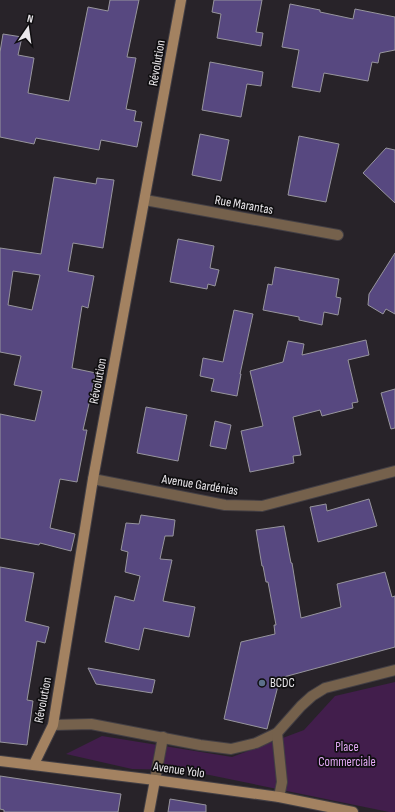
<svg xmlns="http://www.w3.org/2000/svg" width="395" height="812" viewBox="0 0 395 812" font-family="'Sofia Sans Condensed',sans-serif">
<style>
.green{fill:#421e4c}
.building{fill:#574880;stroke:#97959d;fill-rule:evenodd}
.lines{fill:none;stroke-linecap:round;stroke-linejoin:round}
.street-casing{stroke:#433f44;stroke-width:12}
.secondary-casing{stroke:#433f44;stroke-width:12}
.street{stroke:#75614c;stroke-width:10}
.secondary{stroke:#a38261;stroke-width:10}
.service-dot{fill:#5c6f8a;stroke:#0f0e10;stroke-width:1.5}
.labels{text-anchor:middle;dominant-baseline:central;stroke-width:3.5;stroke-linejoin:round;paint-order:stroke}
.street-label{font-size:13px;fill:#ebe8ec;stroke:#0f0e10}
.poi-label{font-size:13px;fill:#ebe8ec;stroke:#0f0e10;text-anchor:start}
.park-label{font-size:13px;fill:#e3a9f5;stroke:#0f0e10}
</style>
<rect width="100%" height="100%" fill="#282329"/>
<path class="green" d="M395 682V812H389L185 770 132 769 66 754 102 736 232 757 304 730 335 696Z"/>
<g class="building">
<path d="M110 0H139L127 57 136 58 126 109 136 111 134 121 142 122 137 147 101 140 99 150 36 138 34 144 0 137V52L3 34 22 37 18 55 34 58 28 93 69 101 88 7 108 11Z"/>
<path d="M214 0H262L256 32 263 33 261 46 217 38 221 14 212 12Z"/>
<path d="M290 4 320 10V12L353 19 355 9 395 17V50L380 53 378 63 372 62 368 81 324 73 320 92 292 87 299 50 282 47Z"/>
<path d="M210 62 263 72 261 86 247 84 241 117 202 110Z"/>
<path d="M200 134 229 140 221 181 192 175Z"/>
<path d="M299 136 339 144 326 202 288 195Z"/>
<path d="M386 148 395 150V203L363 173Z"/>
<path d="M54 177 96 184 97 178 114 180 103 248 73 243 68 271 94 276 88 308 82 306 72 368 96 373 83 430H87L77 482 60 479 50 528 75 534 71 551 40 543 39 545 0 538V414L35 421 42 391 14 385 21 356 0 352V248L41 254ZM13 271 40 275 32 310 8 305Z"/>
<path d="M178 239 214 246 210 268 219 270 215 286 208 284 207 289 170 282Z"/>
<path d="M395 253V314L386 309 383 314 368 305 369 294Z"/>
<path d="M275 267 339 279 336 297 341 298 338 315 324 312 322 325 299 320V317L263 310 268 284 272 285Z"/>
<path d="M234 310 253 314 240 374H241L237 396 211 391 214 379 200 376 203 358 223 362Z"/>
<path d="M366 340 369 355 348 360 358 402 352 403 353 408 322 416 320 410 293 417 301 455 293 456 294 463 250 472 241 431 263 426 250 371 283 362 288 341 304 344 302 355Z"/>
<path d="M395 389V428L391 429 381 393Z"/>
<path d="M146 407 187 415 178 461 137 453Z"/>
<path d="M215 421 231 425 226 449 210 446Z"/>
<path d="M369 499 377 526 318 542 310 507 326 504 327 511Z"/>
<path d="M141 515 175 520 173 536H165L160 559 172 560 163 601 195 607 189 637 144 628 139 650 105 642 115 596 134 601 140 576 125 572 128 552 121 550 126 523 139 524Z"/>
<path d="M284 526 291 563H292L301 618 341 607 337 584 385 572 392 597 395 596V647L280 678 267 729 224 719 241 642 275 634 274 625H276L268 582H266L263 566H262L256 530Z"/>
<path d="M0 567 34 573 25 621 49 627 45 643 37 641 27 700 33 701 27 745 0 742Z"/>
<path d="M88 668 155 680 152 693 96 684Z"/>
<path d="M0 776 121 794 118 812H4V810L0 809Z"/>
<path d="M170 799 206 805V812H168Z"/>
</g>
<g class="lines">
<g class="street-casing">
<g id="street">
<path d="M145 200 338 235"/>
<path d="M93 479 225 505 262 506 395 471"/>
<path d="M53 725 91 724 200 745 231 749 256 743 277 733 301 706 312 696 325 688 395 670"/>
<path d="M277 733 282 782 279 797"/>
<path d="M155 780 163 737"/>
</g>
</g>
<g class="secondary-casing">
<g id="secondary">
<path d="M0 761 155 780 279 797 353 812"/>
<path d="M34 764 53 725 93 479 181 0"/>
<path d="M149 812 155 780"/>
</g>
</g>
<use href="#street" class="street"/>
<use href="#secondary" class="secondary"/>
</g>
<circle class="service-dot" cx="262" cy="683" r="4"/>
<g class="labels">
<g class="street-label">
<text transform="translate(157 63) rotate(-80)">Révolution</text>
<text transform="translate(244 205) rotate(10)">Rue Marantas</text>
<text transform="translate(98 381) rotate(-79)">Révolution</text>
<text transform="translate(200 485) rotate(9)">Avenue Gardénias</text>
<text transform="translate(43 700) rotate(-79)">Révolution</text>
<text transform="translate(179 770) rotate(8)">Avenue Yolo</text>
</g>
<g class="poi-label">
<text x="270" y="683">BCDC</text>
</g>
<g class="park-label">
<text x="347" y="747">Place<tspan x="347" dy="15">Commerciale</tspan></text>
</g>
</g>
<g transform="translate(28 28) rotate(13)" stroke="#0f0e10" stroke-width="3" paint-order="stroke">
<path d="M0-3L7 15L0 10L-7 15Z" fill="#ebe8ec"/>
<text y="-6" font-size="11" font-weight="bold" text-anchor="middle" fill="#ebe8ec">N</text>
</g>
</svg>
